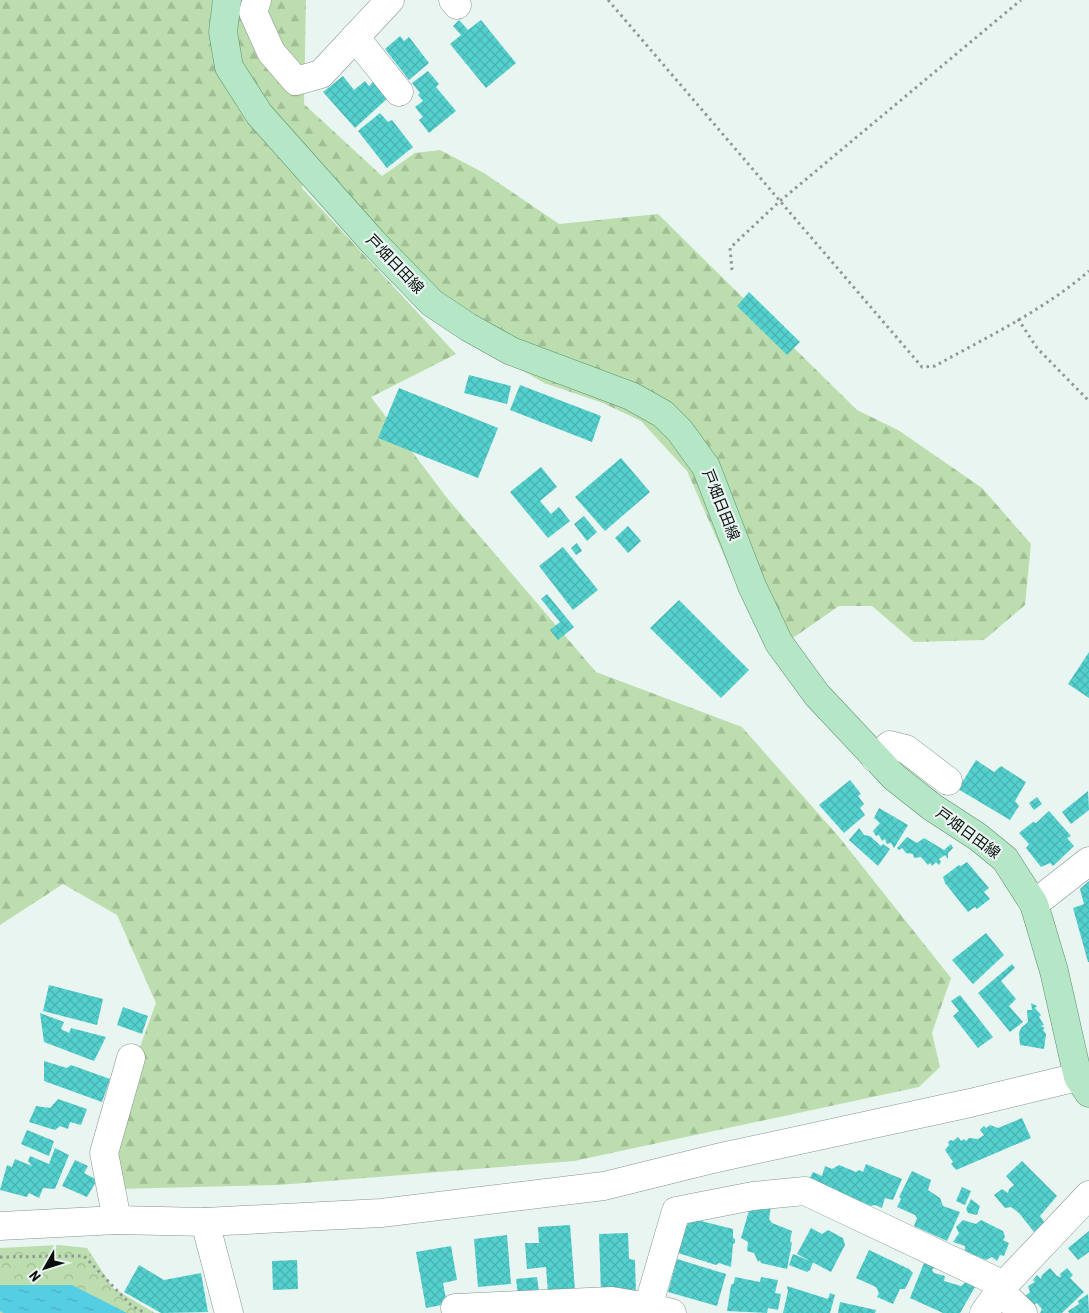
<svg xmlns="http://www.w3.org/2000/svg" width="1089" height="1313" viewBox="0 0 1089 1313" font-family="'Roboto Condensed','Noto Sans JP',sans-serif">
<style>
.forest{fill:url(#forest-firs)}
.park{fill:url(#park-crowns)}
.water{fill:url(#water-ripples)}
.building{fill:url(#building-cross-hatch)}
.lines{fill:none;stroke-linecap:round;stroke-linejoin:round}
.minor-casing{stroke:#87938f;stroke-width:29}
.major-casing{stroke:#59906e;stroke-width:29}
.path{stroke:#909896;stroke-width:3;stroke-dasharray:2.5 4;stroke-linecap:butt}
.minor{stroke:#fff;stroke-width:28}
.major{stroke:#b5e7c7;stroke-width:28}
.labels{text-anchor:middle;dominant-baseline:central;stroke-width:4.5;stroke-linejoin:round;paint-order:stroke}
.street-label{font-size:15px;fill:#090d0c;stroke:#e9f5f1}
</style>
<defs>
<pattern id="forest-firs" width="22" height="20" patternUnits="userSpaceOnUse" patternTransform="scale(1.25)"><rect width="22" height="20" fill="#bcdeae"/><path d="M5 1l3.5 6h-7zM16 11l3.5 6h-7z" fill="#a0bd94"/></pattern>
<pattern id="park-crowns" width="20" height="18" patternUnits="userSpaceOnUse" patternTransform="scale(1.25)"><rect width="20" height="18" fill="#bcdeae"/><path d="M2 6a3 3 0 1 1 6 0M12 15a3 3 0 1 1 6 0" fill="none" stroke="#a0bd94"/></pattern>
<pattern id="water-ripples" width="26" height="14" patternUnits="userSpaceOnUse" patternTransform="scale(1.25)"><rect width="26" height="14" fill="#55cde3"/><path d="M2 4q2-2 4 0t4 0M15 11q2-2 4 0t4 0" fill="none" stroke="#49afc2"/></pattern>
<pattern id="building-cross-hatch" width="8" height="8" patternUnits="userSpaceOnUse" patternTransform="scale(1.25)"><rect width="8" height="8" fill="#54d1ce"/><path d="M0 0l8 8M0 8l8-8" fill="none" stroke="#48b2b0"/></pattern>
</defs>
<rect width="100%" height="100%" fill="#e9f5f1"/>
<path class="forest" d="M0 0H306L304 104 382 176 415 153 440 150 484 173 559 224 658 214 857 410 898 430 982 488 1031 544 1025 605 984 640 914 642 872 606H839L790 640 734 578 687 471 641 421 603 403 544 383 446 326 303 172 302 188 456 354 371 397 447 498 596 672 742 727 839 837 951 978 932 1033 940 1067 919 1087 574 1161 279 1185 118 1189 111 1149 125 1088 156 1003 117 915 63 884 0 925Z"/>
<path class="park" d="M59 1245 87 1248 113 1288 155 1313H0V1248Z"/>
<path class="water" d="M0 1285H72L127 1313H4L0 1311Z"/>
<g class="building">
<path d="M459 20 468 30 481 20 516 63 486 88 450 44 461 35 453 26Z"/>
<path d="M400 36 404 41 409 37 429 63 409 80 385 49Z"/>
<path d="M428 71 439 84 436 87 456 111 429 133 419 120 423 117 415 107 423 101 418 95 420 93 412 83Z"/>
<path d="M343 76 354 90 365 81 369 86 375 80 389 97 355 128 323 92Z"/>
<path d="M380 113 388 122 392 120 413 147 387 168 358 131Z"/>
<path d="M749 292 800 342 787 355 737 306Z"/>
<path d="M469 375 511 386 507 404 464 393Z"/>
<path d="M520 385 601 416 592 442 510 410Z"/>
<path d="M399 388 498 428 478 478 378 438Z"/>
<path d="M621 458 650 492 605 531 575 497Z"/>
<path d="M541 467 557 487 540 501 551 514 559 507 570 521 548 538 510 492Z"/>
<path d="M584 516 597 532 587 541 574 524Z"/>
<path d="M628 526 641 541 628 553 615 538Z"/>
<path d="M577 543 582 551 576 555 571 548Z"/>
<path d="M563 547 598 590 573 610 539 566Z"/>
<path d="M547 594 574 627 558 640 550 630 560 622 541 599Z"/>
<path d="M679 600 749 670 721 698 650 628Z"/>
<path d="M1089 652V698L1068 684Z"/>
<path d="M976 760 994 772 1001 766 1026 782 1015 801 1019 806 1010 820 958 789Z"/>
<path d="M850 780 861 794 858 796 864 804 860 808 865 815 844 833 819 805Z"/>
<path d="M1088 791 1089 810 1071 824 1062 812Z"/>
<path d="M1037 797 1042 804 1034 810 1029 803Z"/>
<path d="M879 808 908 825 894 848 891 843 887 844 885 839 882 841 879 835 876 836 873 831 880 823 874 818Z"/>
<path d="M1049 811 1071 836 1067 838 1074 846 1053 866 1050 863 1041 867 1026 848 1029 844 1019 833 1033 822 1036 823Z"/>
<path d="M859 828 864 835 870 836 881 846 883 844 890 849 878 866 849 840Z"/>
<path d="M907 837 917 843 924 838 944 850 951 844 953 848 948 853V859L945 855 939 859 941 862 939 865 936 862 932 866 930 863 928 865 921 857 914 858 913 854 906 853 902 848 899 850 897 848Z"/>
<path d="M967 862 989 888 984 892 990 899 977 909 975 907 968 912 945 883 943 877 959 865 961 866Z"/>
<path d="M1089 881V962H1088L1073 908 1084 904 1080 889Z"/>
<path d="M986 933 1004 955 973 984 952 960Z"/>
<path d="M1012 964 1015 968 1001 981 1016 999 1009 1006 1023 1022 1010 1032 978 993Z"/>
<path d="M49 985 103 999 97 1025 43 1011Z"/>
<path d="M960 995 993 1037 978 1048 953 1016 959 1011 951 1001Z"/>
<path d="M1031 1003 1037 1006 1035 1008 1041 1015 1039 1017 1044 1025 1041 1026 1045 1028 1043 1030 1046 1034 1044 1049 1020 1045 1019 1033 1021 1028 1028 1022 1027 1010H1032Z"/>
<path d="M123 1007 148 1016 142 1034 117 1025Z"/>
<path d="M40 1013 64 1022 61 1029 69 1033 71 1028 106 1037 94 1061 44 1042Z"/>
<path d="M44 1061 67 1068 71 1065 110 1079 102 1102 44 1081Z"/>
<path d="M58 1099 87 1109 81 1125 70 1122 68 1129 60 1126 55 1130 29 1122 36 1106 50 1108Z"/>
<path d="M1022 1118 1031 1138 956 1170 951 1164 953 1162 945 1150 949 1145 948 1142 951 1140 953 1141 958 1137 961 1141 964 1139 966 1141 969 1138 978 1139 984 1135 980 1130 984 1126 986 1128 990 1125 998 1128Z"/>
<path d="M27 1130 54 1141 49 1156 21 1144Z"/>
<path d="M55 1148 69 1155 55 1189 43 1188 39 1198 29 1193 27 1197 0 1190 7 1165 12 1167 15 1159 32 1166 28 1161 30 1156 49 1164Z"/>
<path d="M75 1160 88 1166 84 1173 97 1180 87 1197 62 1186Z"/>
<path d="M1022 1161 1057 1196 1040 1216 1045 1223 1034 1232 1019 1213 1011 1207 1005 1208 994 1195 1002 1189 1008 1193 1009 1189 1014 1185 1006 1176Z"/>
<path d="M866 1164 902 1179 893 1200 885 1198 882 1208 875 1205 871 1206 809 1179 813 1172 822 1176 825 1166 832 1169 839 1165 856 1172 859 1170 863 1172Z"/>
<path d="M912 1171 931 1180 928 1190 940 1198 943 1206 960 1212 947 1241 914 1226 917 1218 915 1215 897 1207 901 1199 899 1197Z"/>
<path d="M962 1187 971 1191 965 1205 956 1201Z"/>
<path d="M971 1199 980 1206 977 1215 968 1213 966 1209Z"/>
<path d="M771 1206 769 1219 772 1223 792 1231 790 1241 792 1243 787 1269 761 1263 760 1260 758 1262 754 1253 747 1251 748 1242 741 1238 750 1207Z"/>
<path d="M689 1218 733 1229V1238L735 1239V1243L733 1244 731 1267 719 1263 716 1265 675 1252 683 1227 687 1226Z"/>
<path d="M963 1220 976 1224 981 1220 1003 1231 1005 1237 1003 1240 1009 1243 1004 1256 1000 1255 997 1261 992 1257 986 1260 965 1251V1246L953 1242 959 1233 956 1227Z"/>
<path d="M570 1225 575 1290 548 1293 546 1267 527 1269 525 1243H539L538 1227Z"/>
<path d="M811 1228 822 1234 828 1230 843 1238 845 1245 831 1272 797 1254Z"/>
<path d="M1089 1231V1252L1078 1260 1068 1248Z"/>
<path d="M628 1233 629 1259 635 1260 636 1294H601L599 1234Z"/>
<path d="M507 1235 511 1284 478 1287 474 1239Z"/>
<path d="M451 1246 457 1280 443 1283 447 1304 426 1308 416 1252Z"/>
<path d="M869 1250 909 1269 913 1273 905 1289H900L893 1304 877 1297 879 1293 876 1287 856 1278Z"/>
<path d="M793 1254 813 1262 810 1270 807 1272 789 1265Z"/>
<path d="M677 1259 726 1274 717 1306 668 1292Z"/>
<path d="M297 1260 298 1289 273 1290 272 1261Z"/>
<path d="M924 1263 935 1267 932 1270 934 1273 945 1276 944 1281 961 1286 966 1282 975 1287 960 1313H943L910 1298Z"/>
<path d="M139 1265 164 1280 201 1273 208 1312 161 1313 124 1292Z"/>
<path d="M1050 1268 1057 1276 1061 1277 1060 1274 1067 1268 1073 1275 1070 1278 1084 1292 1062 1313H1040L1042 1309 1037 1303 1031 1306 1024 1297 1030 1292 1028 1286 1035 1282 1033 1280 1037 1275 1041 1279 1042 1275Z"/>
<path d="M537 1277 539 1292 518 1295 516 1279Z"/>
<path d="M735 1277 760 1282 761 1277 778 1280 775 1293 781 1294 778 1310 768 1308 767 1313 727 1311 731 1285 734 1283Z"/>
<path d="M787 1286 828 1299 830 1293 835 1295 830 1313H783L788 1291Z"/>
<path d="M1088 1294 1089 1313H1069L1068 1311 1079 1304 1078 1301Z"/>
<path d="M840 1302 876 1310 875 1313H838Z"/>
</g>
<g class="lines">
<g class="minor-casing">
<g id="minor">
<path d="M257 0 253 12 271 52 296 81 321 74 390 0"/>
<path d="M453 0 457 5"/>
<path d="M355 37 399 92"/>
<path d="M875 758 890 745 906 749 948 781"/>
<path d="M1034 904 1089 861"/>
<path d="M117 1220 104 1153 131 1058"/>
<path d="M205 1222 229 1313"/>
<path d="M0 1226 117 1220 205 1222 381 1213 604 1186 717 1158 970 1103 1078 1077"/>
<path d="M1000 1291 1023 1313"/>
<path d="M648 1307 676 1211 753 1196 805 1191 1004 1285"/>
<path d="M455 1308 612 1301 648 1307 672 1313"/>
<path d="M984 1313 1004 1285 1089 1195"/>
</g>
</g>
<g class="major-casing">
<path id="major" d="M227 0 223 32 229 67 259 114 373 242 432 303 468 327 511 351 631 396 663 414 680 431 706 467 752 586 779 643 817 695 894 777 932 807 978 837 1005 859 1034 904 1054 971 1078 1077 1089 1093"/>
</g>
<g class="path">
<path d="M608 0 922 367 935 366C987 337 1044 310 1089 271"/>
<path d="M732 270 730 248 780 201 1021 0"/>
<path d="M1018 319 1037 348 1089 401"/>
<path d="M0 1257 84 1256 132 1306 145 1313"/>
</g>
<use href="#minor" class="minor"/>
<use href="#major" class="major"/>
</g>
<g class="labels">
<g class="street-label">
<text transform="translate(395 264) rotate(46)">戸畑日田線</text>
<text transform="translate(721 505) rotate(68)">戸畑日田線</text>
<text transform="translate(968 833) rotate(36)">戸畑日田線</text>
</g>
</g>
<g transform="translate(45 1268) rotate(231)" stroke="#e9f5f1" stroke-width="4" paint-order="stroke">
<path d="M0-4L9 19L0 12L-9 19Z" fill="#090d0c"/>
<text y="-8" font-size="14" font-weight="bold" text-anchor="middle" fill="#090d0c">N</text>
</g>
</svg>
